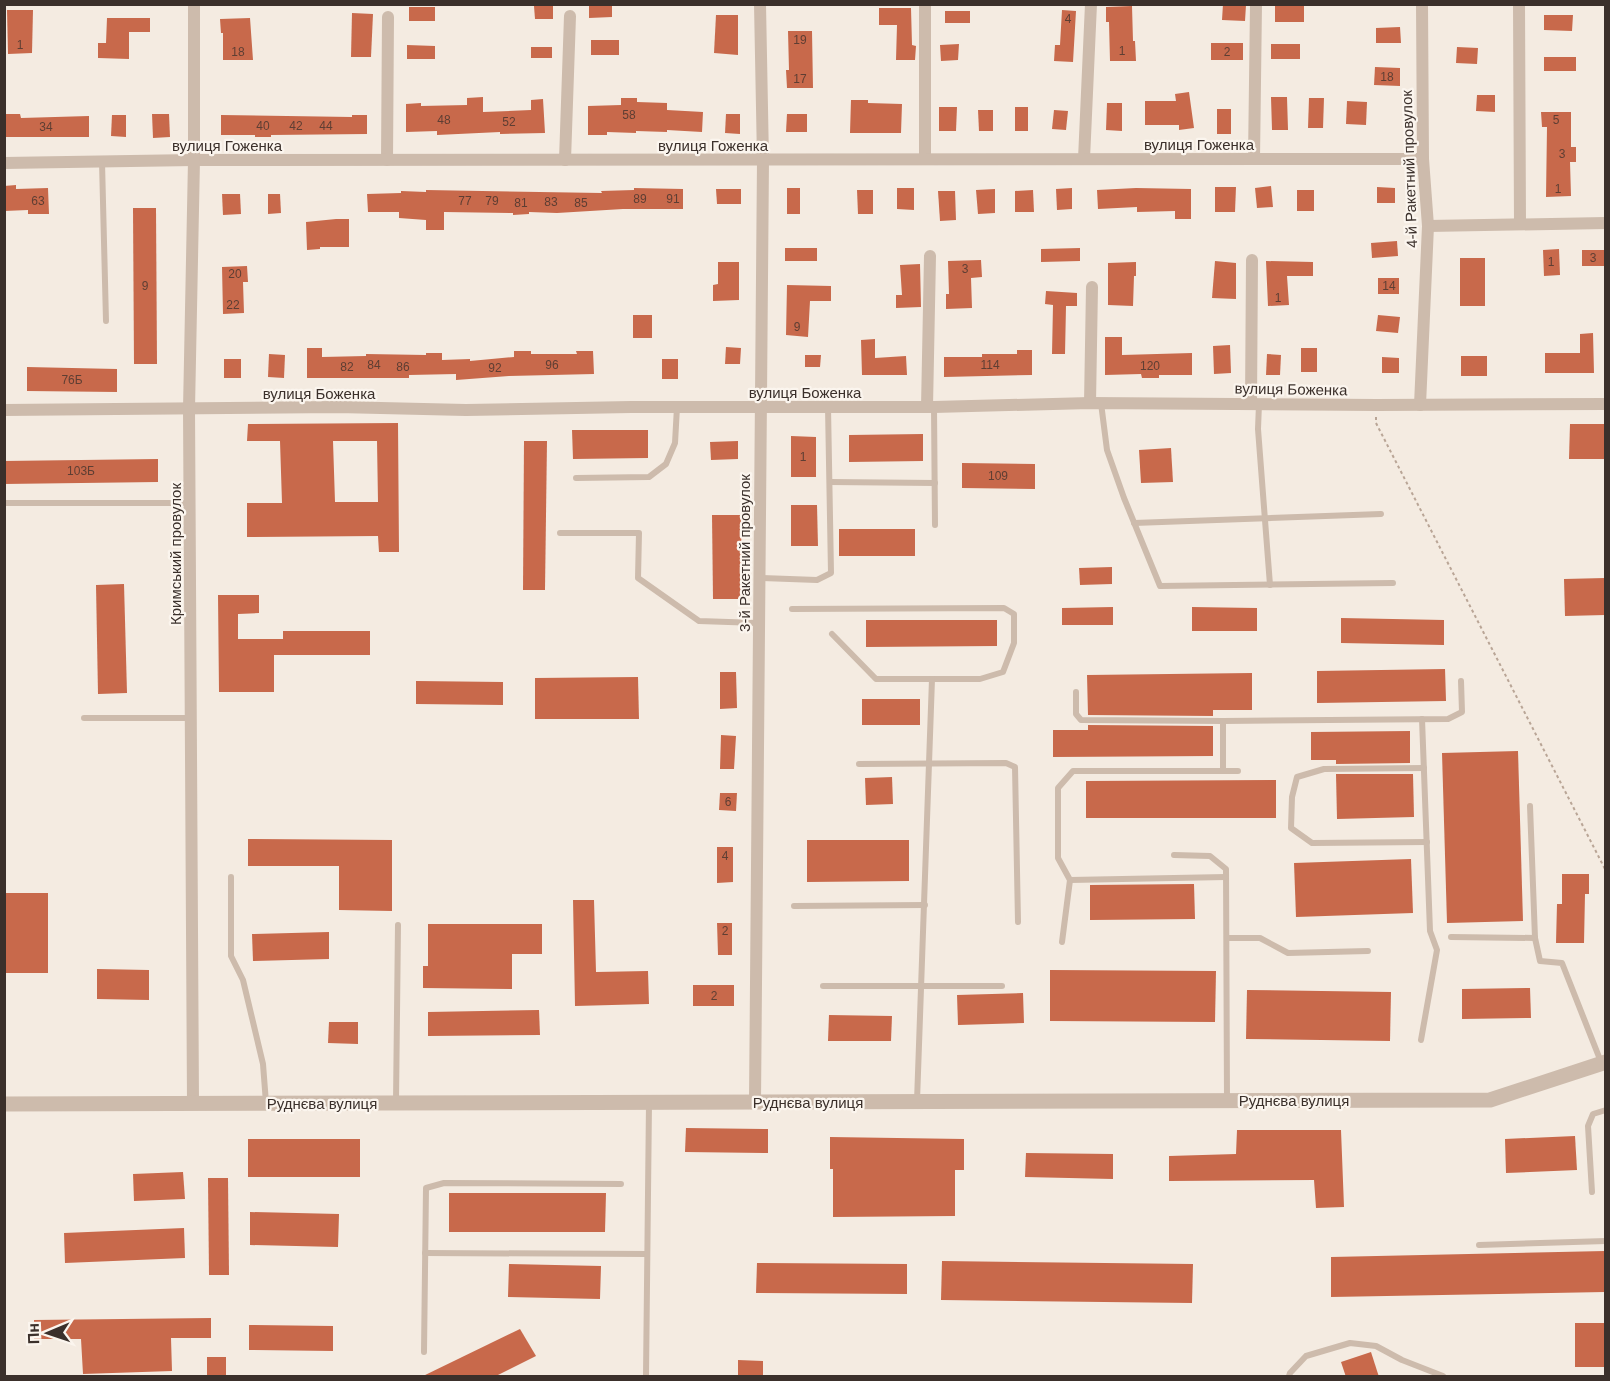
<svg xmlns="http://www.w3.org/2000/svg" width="1610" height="1381" viewBox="0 0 1610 1381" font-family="Arial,sans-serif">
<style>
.building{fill:#c8694b;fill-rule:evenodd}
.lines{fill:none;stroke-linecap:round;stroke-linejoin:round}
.path{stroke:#b9a596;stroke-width:2;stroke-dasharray:3 3;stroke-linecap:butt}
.service{stroke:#cdbbac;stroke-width:6}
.minor{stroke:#cdbbac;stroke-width:12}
.tertiary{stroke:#cdbbac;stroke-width:15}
.labels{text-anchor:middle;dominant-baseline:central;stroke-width:4.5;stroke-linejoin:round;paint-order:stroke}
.number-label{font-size:12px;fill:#5e3e33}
.street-label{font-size:15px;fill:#3b302b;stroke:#fbf5ee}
</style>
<rect width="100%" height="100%" fill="#f4ebe1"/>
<g class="building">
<path d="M612 4V17L589 18V5Z"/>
<path d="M1223 4 1246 5 1245 21 1222 20Z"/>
<rect x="1275" y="4" width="29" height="18"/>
<path d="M553 5V19H535L534 6Z"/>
<path d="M1132 6 1133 41H1135L1136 61H1110L1109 22H1106V7Z"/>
<rect x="409" y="7" width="26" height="14"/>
<path d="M879 8H911L912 45 916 46 915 60H896L897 25H879Z"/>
<path d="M7 10H33L32 53 8 54Z"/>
<path d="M1062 10 1076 11 1073 62 1054 61 1055 45H1060Z"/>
<rect x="945" y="11" width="25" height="12"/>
<path d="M352 13 373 14 371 57H351Z"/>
<path d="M716 15H738V55L714 53Z"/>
<path d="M1544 15H1573L1572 31 1544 30Z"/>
<path d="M107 18H150V32H129V59L98 58V43H106Z"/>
<path d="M250 18 253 60H223V33H221L220 19Z"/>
<path d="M1400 27 1401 43H1376V28Z"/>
<path d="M788 31H812L813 88H787L786 70H789Z"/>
<rect x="591" y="40" width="28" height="15"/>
<rect x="1211" y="43" width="32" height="17"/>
<path d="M959 44 958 60 941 61 940 45Z"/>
<rect x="1271" y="44" width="29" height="15"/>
<path d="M407 45 435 46V59H407Z"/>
<rect x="531" y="47" width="21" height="11"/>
<path d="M1457 47 1478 48 1477 64 1456 63Z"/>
<rect x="1544" y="57" width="32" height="14"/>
<path d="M1375 67 1400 68V86L1374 85Z"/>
<path d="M1189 92 1194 128 1179 130V125H1145V101H1176L1175 94Z"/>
<path d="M1477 95H1495V112L1476 111Z"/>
<path d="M483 97V112L531 110V100L543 99 545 133 500 134V132L437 135V131L406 132V104L421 103V106L467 105V98Z"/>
<path d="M1271 97H1287L1288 130H1272Z"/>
<path d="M621 98H637V102L667 103V110L703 112 702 132 667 130V132L636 131V133L607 132V135H588V106L621 105Z"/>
<path d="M1309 98H1324L1323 128H1308Z"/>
<path d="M851 100H868V103L902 104 901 133H850Z"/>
<path d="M1347 101 1367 102 1366 125 1346 124Z"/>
<path d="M1107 103H1122V131L1106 130Z"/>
<path d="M939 107H957L956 131H939Z"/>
<rect x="1015" y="107" width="13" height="24"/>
<rect x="1217" y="109" width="14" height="25"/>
<path d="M978 110H993V131H979Z"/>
<path d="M1054 110 1068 111 1066 130 1052 129Z"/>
<path d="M1541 112H1571V147H1576V162H1570L1571 196 1546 197 1547 127H1542Z"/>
<path d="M4 114H20L21 118 89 116V137H4Z"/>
<path d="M152 114H169L170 137 153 138Z"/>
<path d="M726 114H740V134L725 133Z"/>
<path d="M787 114H807V132H786Z"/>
<path d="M112 115H126V137L111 136Z"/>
<path d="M221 115 352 117V115H367V134L271 135V137H255V135H221Z"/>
<path d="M16 185V189L48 188 49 214H28V210L4 211V186Z"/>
<path d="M1271 186 1273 207 1257 208 1255 188Z"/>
<path d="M1215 187H1236L1235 212H1215Z"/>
<path d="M1377 187 1395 188V203H1377Z"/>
<path d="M634 188 683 189V209H623L557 213 529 212V214L513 215V213L444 212V230H426V220L399 218V212H368L367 194 401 193V191L426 192V190L602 193 601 191 634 190Z"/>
<rect x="787" y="188" width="13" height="26"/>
<path d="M897 188H914V210L897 209Z"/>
<path d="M1072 188V209L1057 210 1056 189Z"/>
<path d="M1136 188 1191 189V219H1175V211L1137 212V207L1098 209 1097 190Z"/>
<path d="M716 189H741V204H717Z"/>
<path d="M995 189V213L978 214 976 190Z"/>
<path d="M857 190H873V214H858Z"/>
<path d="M1033 190 1034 212H1015V191Z"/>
<rect x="1297" y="190" width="17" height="21"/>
<path d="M938 191H955L956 220 940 221Z"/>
<path d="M222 194H240L241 214 223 215Z"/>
<path d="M268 194H280L281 213 268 214Z"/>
<path d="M133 208H156L157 364H134Z"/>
<path d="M336 219H349V247H320V249L307 250 306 222Z"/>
<path d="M1397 241 1398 256 1372 258 1371 243Z"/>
<rect x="785" y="248" width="32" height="13"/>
<path d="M1080 248V261L1041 262V249Z"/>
<path d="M1559 249 1560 275 1544 276 1543 250Z"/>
<rect x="1582" y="250" width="22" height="16"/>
<rect x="1460" y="258" width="25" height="48"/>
<path d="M981 260 982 277 971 278 972 308 946 309V294H949L948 261Z"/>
<path d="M1215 261 1236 263V299L1212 298Z"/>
<path d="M1266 261 1313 262V276H1287L1289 305 1268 306Z"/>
<path d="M718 262H739V300L713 301V285L718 284Z"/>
<path d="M1136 262V276H1134L1133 306 1108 305V263Z"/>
<path d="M920 264 921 307 896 308V295H902L900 265Z"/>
<path d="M247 266 248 282H243L244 313 223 314 222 267Z"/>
<rect x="1378" y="278" width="21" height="16"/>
<path d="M787 285 831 286V301H810L808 337 786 335Z"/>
<path d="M1046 291 1077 293V306H1066L1065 354H1052L1053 305 1045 304Z"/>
<rect x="633" y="315" width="19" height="23"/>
<path d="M1378 315 1400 317 1398 333 1376 331Z"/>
<path d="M1593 333 1594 373H1545V353H1580V334Z"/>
<path d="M1105 337H1122V355L1192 353V375H1159V378H1142L1141 374 1105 375Z"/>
<path d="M875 339V358L906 356 907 375H862L861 340Z"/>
<path d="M1230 345 1231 373 1214 374 1213 346Z"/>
<path d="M726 347 741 348 740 364H725Z"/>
<path d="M307 348H322V357L366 356V354L426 355V353H442V360L470 359V361L514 357V351H531V354H577L576 351H593L594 374 509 376 456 380V374L409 375V378H307Z"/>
<rect x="1301" y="348" width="16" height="24"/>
<path d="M1017 350H1032V375L944 377V357H982V354H1017Z"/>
<path d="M269 354 285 355 284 378 268 377Z"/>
<path d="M1267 354 1281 355 1280 375H1266Z"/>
<path d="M805 355H821L820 367H805Z"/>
<rect x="1461" y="356" width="26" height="20"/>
<path d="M1382 357 1399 358V373H1382Z"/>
<rect x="224" y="359" width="17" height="19"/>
<rect x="662" y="359" width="16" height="20"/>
<path d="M27 367 117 369V392L27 391Z"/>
<path d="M398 423 399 552H379L378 536 247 537V503H282L280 441H247L248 424ZM333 441H377L378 502H335Z"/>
<path d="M1570 424H1605V459H1569Z"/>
<path d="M572 430H648V458L573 459Z"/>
<path d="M923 434V461L849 462V435Z"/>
<path d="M791 436 816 437V477H791Z"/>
<path d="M524 441H547L545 590H523Z"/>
<path d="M738 441V459L711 460 710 442Z"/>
<path d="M1171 448 1173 482 1141 483 1139 450Z"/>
<path d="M158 459V482L4 484V461Z"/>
<path d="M962 463 1035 464V489L962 488Z"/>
<path d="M791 505H817L818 546H791Z"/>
<path d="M712 515H741L742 599H713Z"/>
<rect x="839" y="529" width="76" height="27"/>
<path d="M1112 567V584L1080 585 1079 568Z"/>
<path d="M1605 578V615L1565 616 1564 579Z"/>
<path d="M124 584 127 693 98 694 96 585Z"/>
<path d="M218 595H259V613L238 614V639H283V631H370V655H274V692H219Z"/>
<path d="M1113 607V625H1062V608Z"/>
<path d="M1192 607 1257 608V631H1192Z"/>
<path d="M1341 618 1444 620V645L1341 643Z"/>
<path d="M866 620H997V646L866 647Z"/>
<path d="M1445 669 1446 701 1317 703V671Z"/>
<path d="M720 672H736L737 708 720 709Z"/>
<path d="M1252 673V710H1213V716L1088 715 1087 675Z"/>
<path d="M638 677 639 719H535V678Z"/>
<path d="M416 681 503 682V705L416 704Z"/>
<rect x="862" y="699" width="58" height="26"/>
<path d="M1088 725 1213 726V756L1053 757V730H1088Z"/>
<path d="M1410 731V763L1336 764V760H1311V732Z"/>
<path d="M721 735 736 736 734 769H720Z"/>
<path d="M1518 751 1523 921 1447 923 1442 753Z"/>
<path d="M1336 774H1413L1414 817 1337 819Z"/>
<path d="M892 777 893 804 866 805 865 778Z"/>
<path d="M1276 780V818H1086V781Z"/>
<path d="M720 793H737L736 811 719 810Z"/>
<path d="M248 839 392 840V911L339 910V866H248Z"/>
<path d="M807 840H909V881L807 882Z"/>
<path d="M717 847H733V882L717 883Z"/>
<path d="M1411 859 1413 913 1296 917 1294 863Z"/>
<path d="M1562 874H1589V894H1585L1584 943H1556L1557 904H1562Z"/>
<path d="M1194 884 1195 919 1090 920V885Z"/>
<rect x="4" y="893" width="44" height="80"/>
<path d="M573 900H594L596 972 648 971 649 1004 575 1006Z"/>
<path d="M717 923H732V955H718Z"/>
<path d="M428 924H542V954H512V989L423 988V966H428Z"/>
<path d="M329 932V959L253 961 252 934Z"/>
<path d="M97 969 149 970V1000L97 999Z"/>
<path d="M1050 970 1216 971 1215 1022 1050 1021Z"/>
<rect x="693" y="985" width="41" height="21"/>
<path d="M1530 988 1531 1018 1462 1019V989Z"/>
<path d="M1247 990 1391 992 1390 1041 1246 1039Z"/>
<path d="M1023 993 1024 1023 958 1025 957 995Z"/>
<path d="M539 1010 540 1035 428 1036V1012Z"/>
<path d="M829 1015 892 1016 891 1041H828Z"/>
<path d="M329 1022H358V1044L328 1043Z"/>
<path d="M686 1128 768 1129V1153L685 1152Z"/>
<path d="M1237 1130H1341L1344 1207 1316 1208 1314 1180 1169 1181V1156L1236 1154Z"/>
<path d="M1575 1136 1577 1170 1506 1173 1505 1139Z"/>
<path d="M830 1137 964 1139V1170H955V1216L833 1217V1169H830Z"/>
<rect x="248" y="1139" width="112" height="38"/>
<path d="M1026 1153 1113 1154V1179L1025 1177Z"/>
<path d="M183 1172 185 1199 134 1201 133 1174Z"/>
<path d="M208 1178H228L229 1275H209Z"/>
<path d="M449 1193H606L605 1232H449Z"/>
<path d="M250 1212 339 1214 338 1247 250 1245Z"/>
<path d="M184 1228 185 1258 65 1263 64 1233Z"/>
<path d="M1605 1251V1292L1331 1297V1257Z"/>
<path d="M942 1261 1193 1264 1192 1303 941 1300Z"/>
<path d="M757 1263 907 1264V1294L756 1293Z"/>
<path d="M509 1264 601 1266 600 1299 508 1297Z"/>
<path d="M211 1318V1338H171L172 1371 83 1374 81 1339H34V1320Z"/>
<rect x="1575" y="1323" width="30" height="44"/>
<path d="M249 1325 333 1326V1351L249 1350Z"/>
<path d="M520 1329 536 1356 494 1377H421Z"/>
<path d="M1371 1352 1379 1377H1346L1341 1362Z"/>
<rect x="207" y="1357" width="19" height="20"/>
<path d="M738 1360 763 1361V1377H738Z"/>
</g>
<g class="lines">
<path class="path" d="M1376 417V423L1606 871"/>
<g class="service">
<path d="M102 162 106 321"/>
<path d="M1101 403 1107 450 1124 498 1160 586 1393 583"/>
<path d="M1259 404 1258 429 1270 585"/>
<path d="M934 407 935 525"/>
<path d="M576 478 649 477 666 464 675 443 677 407"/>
<path d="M830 482 935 483"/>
<path d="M4 503H189"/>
<path d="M1134 523 1381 514"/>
<path d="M560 533H639L638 578 699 621 758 623"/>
<path d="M759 578 817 580 831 573 828 407"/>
<path d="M792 609 1004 608 1014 614V643L1003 672 980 679H876L832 634"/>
<path d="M1076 692V714L1081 720 1223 721 1448 719 1462 712 1461 681"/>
<path d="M84 718H190"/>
<path d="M1223 721V771"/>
<path d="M859 764 1006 763 1015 767 1018 922"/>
<path d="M1424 768 1324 769 1297 777 1292 797 1291 828 1312 843 1427 842"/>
<path d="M1530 806 1535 938 1540 961 1562 963 1601 1062"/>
<path d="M1174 855 1210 856 1226 869 1227 1100"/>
<path d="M231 877V956L243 980 263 1064 266 1103"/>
<path d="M1070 880 1226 877"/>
<path d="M794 906 925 905"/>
<path d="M1451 937 1535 938"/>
<path d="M1227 938H1260L1288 953 1368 951"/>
<path d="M1062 942 1070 880 1058 858V788L1073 771H1238"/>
<path d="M823 986H1002"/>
<path d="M1421 1040 1437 950 1430 931 1422 719"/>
<path d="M917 1101 932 679"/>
<path d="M396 1102 398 925"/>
<path d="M1592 1192 1588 1126 1593 1114 1606 1110"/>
<path d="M1479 1245 1606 1241"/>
<path d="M425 1253 647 1254"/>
<path d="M424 1352 426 1188 444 1183 621 1184"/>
<path d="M646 1376 649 1103"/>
<path d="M1289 1376 1290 1373 1306 1356 1350 1343 1376 1346 1402 1360 1443 1376"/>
</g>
<g class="minor">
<path d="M1519 4 1520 224"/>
<path d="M925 159V4"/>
<path d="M1084 159 1091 4"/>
<path d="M1254 159 1256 4"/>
<path d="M387 160 388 17"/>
<path d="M565 160 570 16"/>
<path d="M4 163 194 160 1423 159"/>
<path d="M1428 226 1606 223"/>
<path d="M1090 403 1092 287"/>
<path d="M1251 403 1252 260"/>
<path d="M1420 405 1428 226 1423 159 1422 4"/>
<path d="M927 407 930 256"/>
<path d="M4 410 338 407 466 410 631 407H934L1090 403 1377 405 1606 404"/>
<path d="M755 1102 763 160 760 4"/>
<path d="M193 1103 189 409 194 160V4"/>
</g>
<path class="tertiary" d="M4 1104 1490 1100 1606 1062"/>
</g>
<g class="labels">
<g class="number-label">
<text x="1068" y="19">4</text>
<text x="800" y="40">19</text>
<text x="20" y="45">1</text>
<text x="1122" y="51">1</text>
<text x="238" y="52">18</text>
<text x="1227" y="52">2</text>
<text x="1387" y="77">18</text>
<text x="800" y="79">17</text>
<text x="629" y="115">58</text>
<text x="444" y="120">48</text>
<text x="1556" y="120">5</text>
<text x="509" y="122">52</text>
<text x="263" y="126">40</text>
<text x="296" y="126">42</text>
<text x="326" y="126">44</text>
<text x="46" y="127">34</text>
<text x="1562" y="154">3</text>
<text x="1558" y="189">1</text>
<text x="640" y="199">89</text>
<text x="673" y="199">91</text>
<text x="38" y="201">63</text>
<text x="465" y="201">77</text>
<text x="492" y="201">79</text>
<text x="551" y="202">83</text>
<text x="521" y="203">81</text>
<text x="581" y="203">85</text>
<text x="1593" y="258">3</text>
<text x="1551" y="262">1</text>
<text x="965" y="269">3</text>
<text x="235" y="274">20</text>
<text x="145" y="286">9</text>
<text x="1389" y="286">14</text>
<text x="1278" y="298">1</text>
<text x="233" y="305">22</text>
<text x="797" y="327">9</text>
<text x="374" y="365">84</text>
<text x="552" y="365">96</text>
<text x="990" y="365">114</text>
<text x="1150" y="366">120</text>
<text x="347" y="367">82</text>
<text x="403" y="367">86</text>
<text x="495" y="368">92</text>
<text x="72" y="380">76Б</text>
<text x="803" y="457">1</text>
<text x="81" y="471">103Б</text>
<text x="998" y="476">109</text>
<text x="728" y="802">6</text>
<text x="725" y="856">4</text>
<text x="725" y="931">2</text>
<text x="714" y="996">2</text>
</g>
<g class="street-label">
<text x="1199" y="144">вулиця Гоженка</text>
<text x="227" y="145">вулиця Гоженка</text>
<text x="713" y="145">вулиця Гоженка</text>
<text transform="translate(1409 169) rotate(-92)">4-й Ракетний провулок</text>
<text transform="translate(1291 389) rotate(1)">вулиця Боженка</text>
<text x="805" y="392">вулиця Боженка</text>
<text x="319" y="393">вулиця Боженка</text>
<text transform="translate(744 553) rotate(-90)">3-й Ракетний провулок</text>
<text transform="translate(175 554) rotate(-90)">Кримський провулок</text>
<text x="1294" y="1100">Руднєва вулиця</text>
<text x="808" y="1102">Руднєва вулиця</text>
<text x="322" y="1103">Руднєва вулиця</text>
</g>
</g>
<rect width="1610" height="1381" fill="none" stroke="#3b302b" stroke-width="12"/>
<g transform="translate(48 1333) rotate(268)" stroke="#fbf5ee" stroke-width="4.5" paint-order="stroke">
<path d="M0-4.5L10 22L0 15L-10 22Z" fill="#3b302b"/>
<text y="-9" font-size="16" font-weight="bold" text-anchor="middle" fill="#3b302b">Пн</text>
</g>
</svg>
